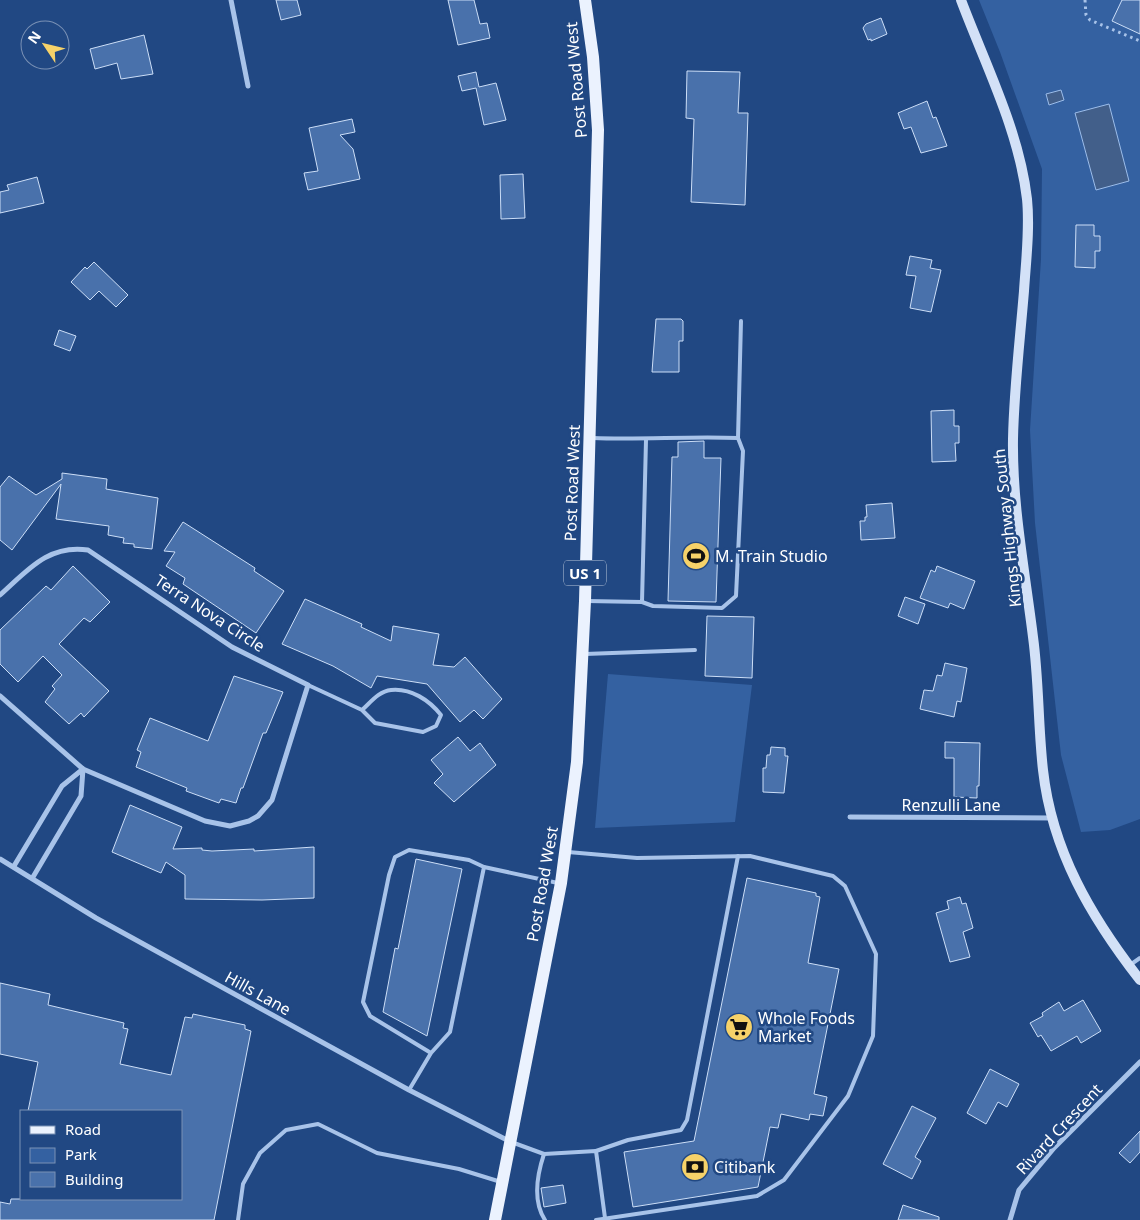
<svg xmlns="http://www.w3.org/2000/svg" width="1140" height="1220" viewBox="0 0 1140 1220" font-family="'Noto Sans',sans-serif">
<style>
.green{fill:#3461a1}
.water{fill:#425f8a;stroke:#9cbdea}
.building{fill:#4971ab;stroke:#ccdef7}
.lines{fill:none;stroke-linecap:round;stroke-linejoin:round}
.path{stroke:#a8c3e9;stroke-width:3;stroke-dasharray:2.5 4;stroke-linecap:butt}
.lane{stroke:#a8c3e9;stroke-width:4}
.street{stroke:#a8c3e9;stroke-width:5}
.secondary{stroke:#d3e1f7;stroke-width:10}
.primary{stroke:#ebf2fe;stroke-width:12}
.labels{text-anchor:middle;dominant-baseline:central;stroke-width:5;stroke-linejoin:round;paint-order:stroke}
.shield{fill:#214883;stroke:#bcc8da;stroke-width:1}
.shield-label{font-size:15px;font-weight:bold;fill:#fff}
.street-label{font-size:16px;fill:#fff;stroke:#214883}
.poi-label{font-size:16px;fill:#fff;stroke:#214883;text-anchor:start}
</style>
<rect width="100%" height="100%" fill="#214883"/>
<g class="green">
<path d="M979 0H1140V819L1110 830 1081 832 1061 755 1035 523 1030 430 1041 259 1042 169 1000 52Z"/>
<path d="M608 674 752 685 735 822 595 828Z"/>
</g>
<g class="water">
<path d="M1061 90 1064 100 1049 105 1046 94Z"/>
<path d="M1109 104 1129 181 1096 190 1075 113Z"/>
</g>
<g class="building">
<path d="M276 0H297L301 15 281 20Z"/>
<path d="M448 0H474L480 24 487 23 490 38 458 45Z"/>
<path d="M1122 0H1140V34L1112 21Z"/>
<path d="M881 18 887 34 871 41V39L868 40 863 28 866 24Z"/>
<path d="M144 35 153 74 121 79 117 63 95 69 90 49Z"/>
<path d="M687 71 740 72 738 113H748L745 205 691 202 694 119 686 118Z"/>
<path d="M476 72 479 87 496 83 506 120 484 125 476 88 462 91 458 76Z"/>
<path d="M927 101 933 118 936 117 947 146 921 153 911 127 904 129 898 113Z"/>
<path d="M352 119 355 132 340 135 353 149 360 179 308 190 304 173 318 171 309 128Z"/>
<path d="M523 174 525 218 501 219 500 175Z"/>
<path d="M37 177 44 203 0 213V192L9 190 7 185Z"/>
<path d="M1076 225H1094V236H1100V251H1095V268L1075 267Z"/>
<path d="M910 256 932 260 930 268 941 270 931 312 910 308 916 276 906 275Z"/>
<path d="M94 262 128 295 116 307 99 291 90 300 71 282 85 267 87 269Z"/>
<path d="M656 319H681L683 321V341H679V372H652Z"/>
<path d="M59 330 76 336 70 351 54 345Z"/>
<path d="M954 410V426H959V443H955L956 461 932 462 931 411Z"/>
<path d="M704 441V458H721L716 602 668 601 672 457H678V442Z"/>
<path d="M62 473 107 479 106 489 158 498 152 549 134 547V544L123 543 124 538 108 535 109 526 56 519 61 484 12 550 0 540V487L9 476 36 495 62 479Z"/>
<path d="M892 503 895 538 861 540 860 521H865V517H867L866 505Z"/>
<path d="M183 522 255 568 254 571 284 591 256 633 183 584 185 578 166 566 175 552 164 551Z"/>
<path d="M73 566 110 602 90 622 84 618 59 644 109 691 84 717 81 713 69 724 45 702 55 689 52 686 62 675 43 656 18 682 0 664V630L46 586 51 590Z"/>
<path d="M937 566 975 581 964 609 950 603 948 608 920 598 931 570 935 572Z"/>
<path d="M905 597 925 604 918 624 898 616Z"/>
<path d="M305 599 362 624 361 627 391 641 393 626 439 634 433 665 454 667 465 657 502 699 483 719 474 710 460 722 427 684 377 676 371 688 333 666 282 644Z"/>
<path d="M707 616 754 617 752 678 705 676Z"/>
<path d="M945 663 967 668 961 702 957 701 954 717 920 709 924 690 933 691 937 675 942 676Z"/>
<path d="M234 676 283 692 266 733H263L243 788H241L236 803 221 799 219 803 186 791 187 788 136 767 141 752 137 750 150 718 208 741Z"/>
<path d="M458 737 470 751 480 743 496 765 454 802 434 783 443 774 431 760Z"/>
<path d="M945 742 980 743 979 786H977V798L954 797V758H945Z"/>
<path d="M771 747 785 748V756H788L784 793 763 792V768H766L767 755H770Z"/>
<path d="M130 805 182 827 173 849 202 848V850L212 851 254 849V851L314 847V898L262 900 185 899V875L166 862 161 873 112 852Z"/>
<path d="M416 859 462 869 427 1036 383 1012 395 948 398 949Z"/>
<path d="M747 878 816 893V896L820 897 808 963 839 969 814 1094 827 1097 823 1116 810 1114 809 1120 781 1114 778 1128 770 1127 758 1187 633 1207 624 1152 694 1141Z"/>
<path d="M960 897 962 904 966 903 973 928 963 932 970 957 950 962 936 913 949 909 947 901Z"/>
<path d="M0 983 50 994 48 1005 124 1023 123 1028 128 1029 120 1064 171 1075 185 1017 192 1018 193 1014 245 1025V1029L251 1031 214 1220H0V1202L10 1204 11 1199H181V1111H28L38 1062 0 1054Z"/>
<path d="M1083 1000 1101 1031 1081 1043 1077 1036 1051 1051 1041 1035 1038 1037 1030 1023 1043 1016 1042 1013 1059 1002 1064 1011Z"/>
<path d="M990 1069 1019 1084 1007 1107 998 1102 986 1124 967 1113Z"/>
<path d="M912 1106 936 1118 915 1157 921 1161 912 1179 883 1164Z"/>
<path d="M1140 1131V1152L1130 1163 1119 1153Z"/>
<path d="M563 1185 566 1203 544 1207 541 1188Z"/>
<path d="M903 1205 939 1217V1220H898Z"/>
</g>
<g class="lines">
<path class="path" d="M1085 0 1086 15 1090 20 1140 41"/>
<g class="lane">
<path d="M593 438C641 440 689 436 738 438L743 451 736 596 722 608 653 606 642 602"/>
<path d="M738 438 741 321"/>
<path d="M587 601 642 602 646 440"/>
<path d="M585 654 695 650"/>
<path d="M308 685 362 710 375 723 423 732 436 726 441 715C429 700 411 688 391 690 379 691 370 703 362 710"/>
<path d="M568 852 637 858 750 856 833 876 845 886 876 954 873 1036 848 1096 784 1180 757 1196 596 1220"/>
<path d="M484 867 558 883"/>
<path d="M1130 965 1140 958"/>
<path d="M409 1090 431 1053 450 1032 484 867 469 860 409 850 395 857 389 875 363 1002 370 1016 431 1053"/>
<path d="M514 1143 544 1154 596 1151 605 1218"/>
<path d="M596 1151 628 1140 681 1130 687 1120 738 856"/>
<path d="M544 1154C537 1175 532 1200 545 1220"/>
<path d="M238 1220 243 1184 260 1153 286 1130 318 1124 377 1153 459 1169 501 1182"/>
</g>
<g class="street">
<path d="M231 0 248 86"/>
<path d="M0 595C27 571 48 544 88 550L232 647 308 685 272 800 258 816 249 821 230 826 205 821 83 769 0 696"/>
<path d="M850 817 1052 818"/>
<path d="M0 859 96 918 409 1090 509 1141"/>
<path d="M14 866 62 786 83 769 81 796 33 877"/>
<path d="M1010 1220 1019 1190 1054 1148 1140 1062"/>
</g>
<path class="secondary" d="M961 0C985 64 1019 130 1027 199 1030 229 1026 260 1024 291 1020 340 1014 389 1013 439 1012 505 1025 572 1033 637 1039 681 1038 726 1043 770 1052 851 1091 917 1140 980"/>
<path class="primary" d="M495 1220 561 883 577 762 585 601 598 130 593 57 585 0"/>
</g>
<defs>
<g id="stadium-disc" transform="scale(1.4375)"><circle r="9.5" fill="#f6d269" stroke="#214883"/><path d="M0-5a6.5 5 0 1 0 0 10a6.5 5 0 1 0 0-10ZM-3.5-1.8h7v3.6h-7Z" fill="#111"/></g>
<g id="supermarket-disc" transform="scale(1.4375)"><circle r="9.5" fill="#f6d269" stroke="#214883"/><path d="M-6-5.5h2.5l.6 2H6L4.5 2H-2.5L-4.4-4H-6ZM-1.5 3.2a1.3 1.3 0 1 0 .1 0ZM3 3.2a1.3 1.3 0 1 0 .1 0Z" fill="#111"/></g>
<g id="bank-disc" transform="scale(1.4375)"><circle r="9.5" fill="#f6d269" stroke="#214883"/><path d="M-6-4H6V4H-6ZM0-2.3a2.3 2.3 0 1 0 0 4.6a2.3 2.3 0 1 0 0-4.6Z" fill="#111"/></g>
</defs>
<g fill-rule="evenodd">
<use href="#stadium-disc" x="696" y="556"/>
<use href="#supermarket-disc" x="739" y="1027"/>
<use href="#bank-disc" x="695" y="1167"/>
</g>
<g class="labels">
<rect class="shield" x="564" y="560.5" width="42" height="25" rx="4"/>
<g class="shield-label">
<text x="585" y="573">US 1</text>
</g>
<g class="street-label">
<text transform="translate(576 80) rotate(-95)">Post Road West</text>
<text transform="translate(572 483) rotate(-88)">Post Road West</text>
<text transform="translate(1007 528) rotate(-96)">Kings Highway South</text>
<text transform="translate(210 613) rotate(33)">Terra Nova Circle</text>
<text x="951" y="805">Renzulli Lane</text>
<text transform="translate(542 884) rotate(-80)">Post Road West</text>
<text transform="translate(258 993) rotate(29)">Hills Lane</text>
<text transform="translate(1059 1129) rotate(-47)">Rivard Crescent</text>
</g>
<g class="poi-label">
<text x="715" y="556">M. Train Studio</text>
<text x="758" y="1018">Whole Foods<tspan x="758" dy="18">Market</tspan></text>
<text x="714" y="1167">Citibank</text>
</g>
</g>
<rect x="20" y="1110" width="162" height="90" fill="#214883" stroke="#7a91b5"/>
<rect x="30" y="1126" width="25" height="8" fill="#ebf2fe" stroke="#7a91b5"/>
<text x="65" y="1135" font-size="15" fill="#ffffff">Road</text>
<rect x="30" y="1148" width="25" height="15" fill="#3461a1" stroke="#7a91b5"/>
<text x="65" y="1160" font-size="15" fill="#ffffff">Park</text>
<rect x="30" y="1172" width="25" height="15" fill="#4971ab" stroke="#7a91b5"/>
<text x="65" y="1185" font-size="15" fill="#ffffff">Building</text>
<g transform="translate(45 45) rotate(305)"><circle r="24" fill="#214883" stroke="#7a91b5"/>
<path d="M0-4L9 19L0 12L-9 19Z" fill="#f6d269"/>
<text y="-8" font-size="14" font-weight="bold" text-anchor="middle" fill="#ffffff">N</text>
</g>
</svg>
